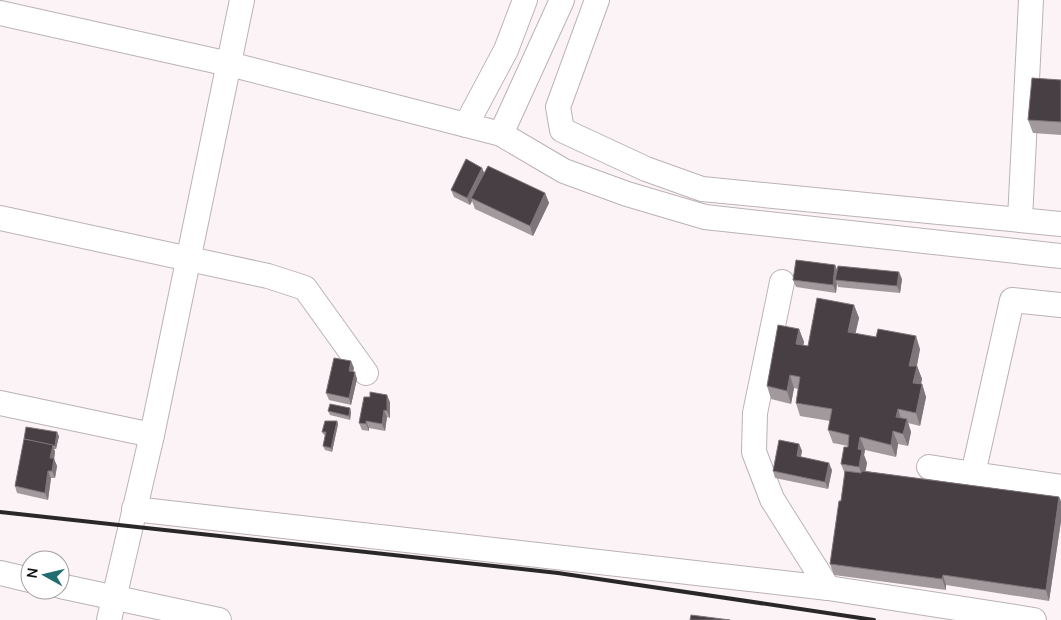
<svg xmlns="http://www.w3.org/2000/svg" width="1061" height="620" viewBox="0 0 1061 620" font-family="Manrope,sans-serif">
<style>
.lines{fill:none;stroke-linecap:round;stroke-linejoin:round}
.minor-casing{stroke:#bbb2b6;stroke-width:26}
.minor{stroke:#fff;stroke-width:24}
.rail{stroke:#2a2728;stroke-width:4}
.wall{fill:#a2999d}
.shaded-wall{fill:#7d7579}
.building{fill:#473f43;stroke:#7d7579}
</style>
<rect width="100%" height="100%" fill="#fcf3f7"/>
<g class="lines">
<g class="minor-casing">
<g id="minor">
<path d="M562 0 501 134 564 171 627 194 705 217 1061 256"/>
<path d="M597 0 558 107 562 130 646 169 702 189 1061 224"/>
<path d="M0 13 229 64 501 134"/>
<path d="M466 125 506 50 525 0"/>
<path d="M0 218 268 276 305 288 366 373"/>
<path d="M1020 219 1031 0"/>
<path d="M1061 305 1012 300 973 474 1061 487"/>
<path d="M0 403 152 435"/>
<path d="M929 467 973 474"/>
<path d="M134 509 828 588 772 499 754 452 755 413 782 282"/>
<path d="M0 573 30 580"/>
<path d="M60 586 219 620"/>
<path d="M828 588 1034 620"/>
<path d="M109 620 152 435 242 0"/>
</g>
</g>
<use href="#minor" class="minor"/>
<path class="rail" d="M0 512 558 573 874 620"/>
</g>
<g class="wall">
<path d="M1061 80V135L1033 133 1028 120Z"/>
<path d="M482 168 484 173 545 193 549 203 533 236 475 209 472 201 470 205 454 197 451 190Z"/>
<path d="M835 265 837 270 902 279 900 293 838 287 837 283 836 293 796 287 793 280Z"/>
<path d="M854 305 859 318 855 333 920 349 917 366 922 379 921 384H922L926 397 920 426 908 423 911 432 908 446 898 444 896 457 865 450 864 455 867 463 865 471 1059 497 1061 502V521L1049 601 946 585V590L834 575 830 564 845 474 841 464 848 446 833 443 828 430 830 421 800 416 796 403 798 389 794 388 791 404 771 399 767 386 799 329 804 342 803 345 808 346Z"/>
<path d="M354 368 353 372 357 379 351 405 329 400 326 393Z"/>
<path d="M390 402V418L387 417 385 431 369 428V431L362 430 359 423Z"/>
<path d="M328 411 351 412 350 420 330 415Z"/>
<path d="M337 421 338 424 332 452 325 450 323 446 325 435H324L322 432Z"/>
<path d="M59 436 56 449H54L55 452 54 459 57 466 55 478H51L48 500 17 493 15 486 24 439Z"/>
<path d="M799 444 802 451 801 457 832 470 828 489 775 478 773 471Z"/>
</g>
<g class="shaded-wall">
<path d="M482 168 485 175 471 198 472 201 470 205 467 198Z"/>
<path d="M545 193 549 203 533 236 530 226Z"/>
<path d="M835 265 838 272 835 280 837 283 836 293 833 285Z"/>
<path d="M899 272 902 279 900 293 897 286Z"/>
<path d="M854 305 859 318 853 345 848 332Z"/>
<path d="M799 329 804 342 801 357 796 344Z"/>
<path d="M916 336 920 349 914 379 909 366Z"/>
<path d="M351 361 354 368 351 379 349 371Z"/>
<path d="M917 366 922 379 918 396 913 383Z"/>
<path d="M355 372 357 379 351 405 349 398Z"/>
<path d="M790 375 794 388 791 404 787 391Z"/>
<path d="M922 384 926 397 920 426 916 413Z"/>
<path d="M387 395 390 402V418L387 411Z"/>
<path d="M350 408 351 412 350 420 349 416Z"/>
<path d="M898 409 902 422 896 417Z"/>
<path d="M384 410 387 417 385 431 382 424Z"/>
<path d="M907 419 911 432 908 446 903 434Z"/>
<path d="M337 421 338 424 332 452 331 448Z"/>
<path d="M366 421 369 428V431L366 424Z"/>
<path d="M893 431 898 444 896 457 891 445Z"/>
<path d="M57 432 59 436 56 449 55 446Z"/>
<path d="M860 437 865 450 864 455 867 463 864 480 859 467 858 449Z"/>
<path d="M799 444 802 451 799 463 797 456Z"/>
<path d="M53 445 55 452 54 459 57 466 55 478 52 471 50 458Z"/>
<path d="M829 463 832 470 828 489 825 482Z"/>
<path d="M48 471 51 478 48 500 45 493Z"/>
<path d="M1059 497 1061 502V521L1049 601 1046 590Z"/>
<path d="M943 575 946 585V590L942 579Z"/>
</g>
<g class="building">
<path d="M1032 78 1061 80V122L1028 120Z"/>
<path d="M466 159 482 168 467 198 451 190Z"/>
<path d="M488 166 545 193 530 226 471 198Z"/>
<path d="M796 260 835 265 833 285 793 280Z"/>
<path d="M838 266 899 272 897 286 835 280Z"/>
<path d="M817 298 854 305 848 332 876 337 878 329 916 336 909 366H917L913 383 922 384 916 413 898 409 896 417 907 419 903 434 893 431 891 445 860 437 858 449 862 450 859 467 841 464 844 447H848L849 435 828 430 832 409 796 403 800 377 790 375 787 391 767 386 778 325 799 329 796 344 808 346Z"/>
<path d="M334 358 351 361 349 371 355 372 349 398 326 393Z"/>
<path d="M370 392 387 395V411L384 410 382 424 366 421V424L359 423 364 397H370Z"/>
<path d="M330 404 350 408 349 416 328 411Z"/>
<path d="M325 421H337L331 448 323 446 326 432H322Z"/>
<path d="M26 427 57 432 55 446 24 439Z"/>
<path d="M24 439 53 445 50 458H54L52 471H48L45 493 15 486Z"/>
<path d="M779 440 799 444 797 456 829 463 825 482 773 471Z"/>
<path d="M845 471 861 473 862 471 1059 497 1046 590 943 575 942 579 830 564 839 501H841Z"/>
<path d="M691 615 730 620H690Z"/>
</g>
<g transform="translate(45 575) rotate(278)"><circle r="24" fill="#ffffff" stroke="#a19fa0"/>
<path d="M0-4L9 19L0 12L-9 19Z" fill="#216d70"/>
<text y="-8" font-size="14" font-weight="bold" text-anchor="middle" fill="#131011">N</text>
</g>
</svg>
